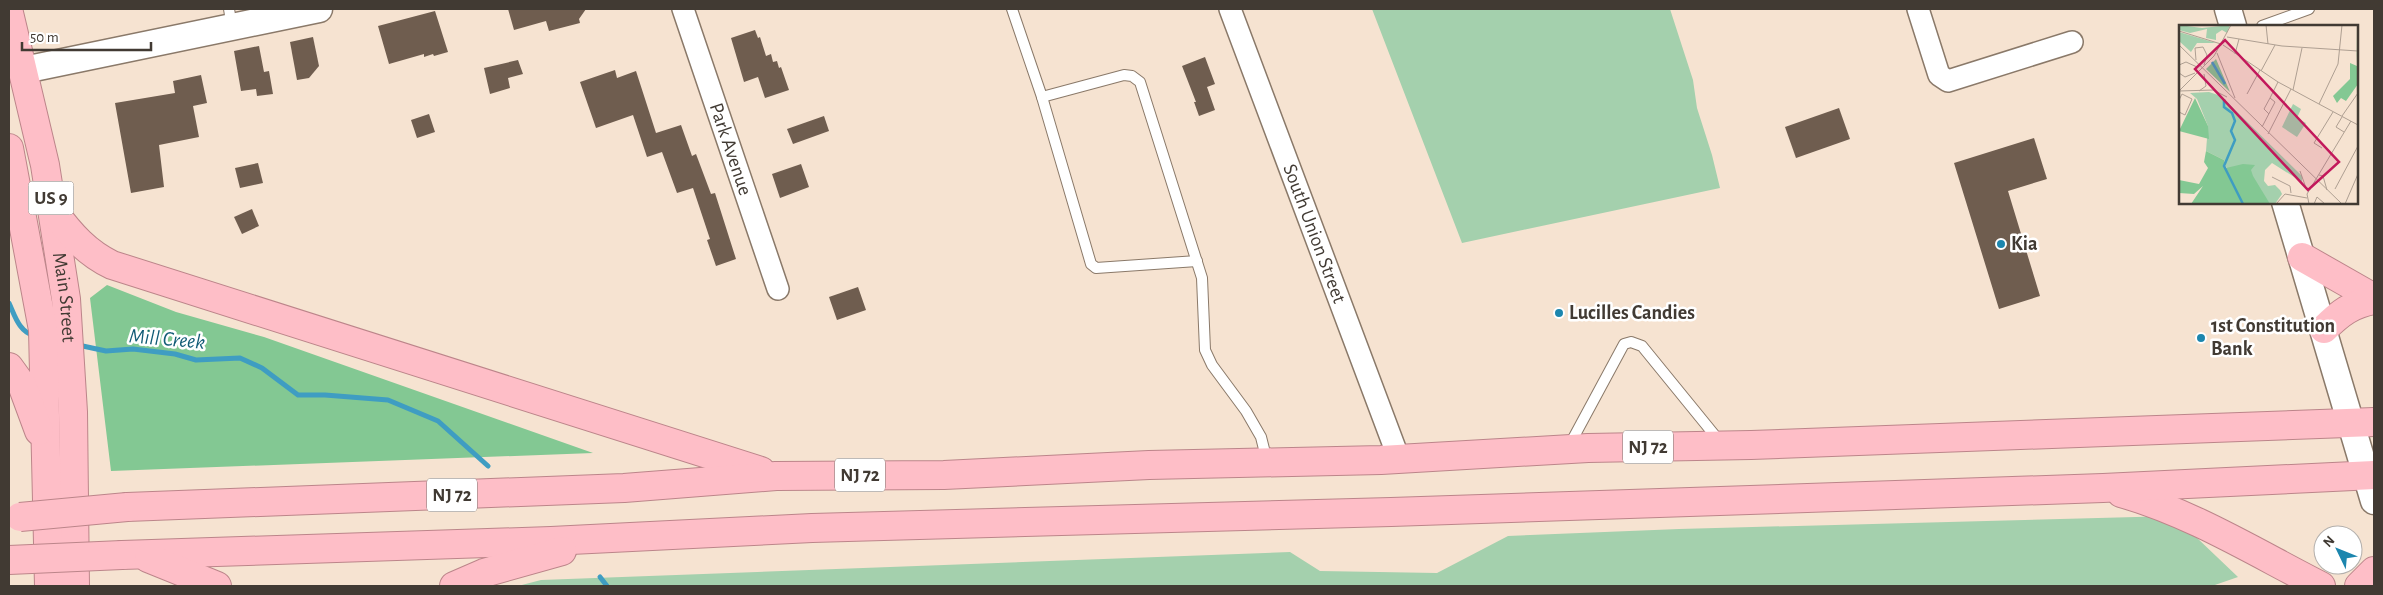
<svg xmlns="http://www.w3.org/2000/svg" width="2383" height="595" viewBox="0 0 2383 595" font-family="'Alegreya Sans',sans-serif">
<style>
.green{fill:#a4d0ad}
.forest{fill:#83c893}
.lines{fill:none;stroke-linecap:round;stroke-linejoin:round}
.stream{stroke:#3f9dc2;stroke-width:5}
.building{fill:#6f5d4f}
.service-casing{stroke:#8a7969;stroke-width:12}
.minor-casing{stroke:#8a7969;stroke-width:24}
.tertiary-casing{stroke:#8a7969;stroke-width:29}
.trunk-casing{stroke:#bc858a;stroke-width:30}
.service{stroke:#fff;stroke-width:10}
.minor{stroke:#fff;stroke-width:21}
.tertiary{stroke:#fff;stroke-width:26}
.trunk{stroke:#febec7;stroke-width:28}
.trunk-bridge-casing{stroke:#bc858a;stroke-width:30;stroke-linecap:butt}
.trunk-bridge{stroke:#febec7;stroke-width:28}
.poi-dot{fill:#1c86ae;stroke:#fff;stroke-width:2}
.labels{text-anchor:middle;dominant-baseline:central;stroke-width:5;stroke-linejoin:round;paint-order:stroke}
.shield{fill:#fff;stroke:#7a7570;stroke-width:1}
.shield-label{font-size:19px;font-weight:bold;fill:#413a33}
.street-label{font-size:20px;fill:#413a33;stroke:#fff}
.poi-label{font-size:20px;font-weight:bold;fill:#413a33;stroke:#fff;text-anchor:start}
.water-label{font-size:21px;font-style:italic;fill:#125c76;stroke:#fff}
.inset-river{fill:none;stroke:#3f9dc2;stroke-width:2.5}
.inset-road{fill:none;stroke:#ae9f92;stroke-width:1}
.view{fill:#c2185b;fill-opacity:0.15;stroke:#c2185b;stroke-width:2.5}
.inset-edge{fill:none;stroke:#413a33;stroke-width:2.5}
</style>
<rect width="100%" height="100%" fill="#f6e3d1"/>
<g class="green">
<path d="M1372 9H1670L1693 80 1697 108 1712 155 1720 188 1462 243Z"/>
<path d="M2174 516 2238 577 2212 586H518L541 580 1290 552 1320 571 1437 573 1508 536 1679 529Z"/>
</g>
<path class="forest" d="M107 285 176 312 264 337 593 453 111 471 90 298Z"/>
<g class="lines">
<g class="stream">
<path d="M9 303C15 316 19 332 35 336"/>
<path d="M78 345 106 351 133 349 175 354 196 360 240 358 262 368 298 395H325L388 400 438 421 488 466"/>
<path d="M600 577 607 586"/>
</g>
</g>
<g class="building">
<path d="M508 9H586L579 19 580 23 549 31 546 21 514 30Z"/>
<path d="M435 11 448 52 434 56 433 54 424 57V54L389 64 378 26Z"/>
<path d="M755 30 758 38 760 37 766 56 771 54 773 62 777 61 779 68 781 67 789 90 765 98 758 77 744 82 731 38Z"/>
<path d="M313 37 319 66 309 78 297 80 290 42Z"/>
<path d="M259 46 264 72 269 71 273 94 257 96 256 89 241 91 234 51Z"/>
<path d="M1205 57 1215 84 1207 87 1215 110 1199 116 1194 102H1196L1182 66Z"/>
<path d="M518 60 523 74 508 78 510 88 490 94 484 68Z"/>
<path d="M615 70 617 78 636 71 656 133 681 125 692 156 696 154 711 194 715 193 736 259 716 266 707 240 710 239 693 188 677 193 662 152 647 157 633 115 596 128 580 82Z"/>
<path d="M201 75 207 103 193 106 199 137 159 145 164 187 131 193 115 103 175 93 173 81Z"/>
<path d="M1839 108 1850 139 1796 158 1785 127Z"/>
<path d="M429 114 435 132 417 138 411 120Z"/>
<path d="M824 116 829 131 793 144 787 129Z"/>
<path d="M2034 138 2047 179 2008 191 2040 296 1999 309 1954 163Z"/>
<path d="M258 163 263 183 240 188 235 168Z"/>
<path d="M801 164 809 187 780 198 772 174Z"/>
<path d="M252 209 259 226 242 234 234 217Z"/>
<path d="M858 287 866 310 837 320 829 297Z"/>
</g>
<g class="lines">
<g class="service-casing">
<g id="service">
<path d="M229 9 232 27"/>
<path d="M1012 9 1042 97 1124 75 1132 76 1140 82 1202 278 1205 350 1212 365 1246 411 1261 437 1267 461"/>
<path d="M2262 26 2309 9"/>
<path d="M1042 97 1091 264 1096 268 1197 261"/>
<path d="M1569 446 1624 344 1631 342 1642 346 1721 443"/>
</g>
</g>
<g class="minor-casing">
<g id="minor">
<path id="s1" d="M683 9 778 289"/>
<path id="s2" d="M1230 9 1399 459"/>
<path d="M1918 9 1939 75 1948 81 2072 42"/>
</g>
</g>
<g class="tertiary-casing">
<g id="tertiary">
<path d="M2228 9 2233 26"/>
<path d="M24 70 319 9"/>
<path d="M2285 202 2374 501"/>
</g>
</g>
<g class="trunk-casing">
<g id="trunk">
<path id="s3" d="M9 13 45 165 66 299 73 412 75 586"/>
<path d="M9 148 43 330 49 586"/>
<path d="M54 212C71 235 87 253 112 265L761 471"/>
<path d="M2302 257 2374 298"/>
<path d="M2324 329C2340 313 2352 304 2374 300"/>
<path d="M9 367 22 385 39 431"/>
<path d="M2121 493C2192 513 2256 553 2321 586"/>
<path d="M127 507 624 488 776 476 944 475 1149 465 1381 460 1588 448 1751 445 2374 422"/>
<path d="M122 555 551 541 812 528 1391 512 2103 488 2374 475"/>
<path d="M148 558 217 586"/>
<path d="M454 586 484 573 562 551"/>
<path d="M2359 586 2374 571"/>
</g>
</g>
<use href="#service" class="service"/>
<use href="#minor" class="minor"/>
<use href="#tertiary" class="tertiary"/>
<use href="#trunk" class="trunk"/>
<g class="trunk-bridge-casing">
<g id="trunk-bridge">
<path d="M20 517 127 507"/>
<path d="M9 560 122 555"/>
</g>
</g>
<use href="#trunk-bridge" class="trunk-bridge"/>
</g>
<g class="poi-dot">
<circle cx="2001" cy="244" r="5"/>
<circle cx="1559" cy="313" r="5"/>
<circle cx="2201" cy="338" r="5"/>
</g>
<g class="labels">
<g class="shield">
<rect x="28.5" y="181.5" width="45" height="33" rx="4"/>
<rect x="1623" y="430.5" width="50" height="33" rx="4"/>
<rect x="835" y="458.5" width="50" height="33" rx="4"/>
<rect x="427" y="478.5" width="50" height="33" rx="4"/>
</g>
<g class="shield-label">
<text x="51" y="198">US 9</text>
<text x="1648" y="447">NJ 72</text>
<text x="860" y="475">NJ 72</text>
<text x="452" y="495">NJ 72</text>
</g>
<g class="street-label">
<text stroke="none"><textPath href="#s1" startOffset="148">Park Avenue</textPath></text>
<text stroke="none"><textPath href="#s2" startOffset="240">South Union Street</textPath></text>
<text stroke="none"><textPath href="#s3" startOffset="290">Main Street</textPath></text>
</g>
<g class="poi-label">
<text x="2011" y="244">Kia</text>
<text x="1569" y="313">Lucilles Candies</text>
<text x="2211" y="326">1st Constitution<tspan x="2211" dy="23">Bank</tspan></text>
</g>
<g class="water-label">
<text transform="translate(167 339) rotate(5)">Mill Creek</text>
</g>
</g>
<g transform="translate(2179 25)">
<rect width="179" height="179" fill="#f6e3d1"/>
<path d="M0 0 23 3 51 0 48 8 43 5 37 9V15L27 13 28 4 11 8 0 5ZM0 7 37 18H18L12 27 0 16ZM30 67 42 71 123 151V157L93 138 86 145 85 156 89 161 96 160 101 165 103 169 96 179H59L45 135 27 126 29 101 18 74 11 68ZM114 79 122 84 118 93 127 98 118 112 103 102Z" fill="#a4d0ad"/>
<path d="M177 0 179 59 167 76 162 73 158 78 154 71 171 54V38L178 41ZM37 34 51 67 27 44ZM16 73 29 101 30 114 0 106ZM27 126 45 135 47 143 64 139 76 140 72 145 74 151 91 179H12L24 161 15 169 0 168V155L20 159 29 143 25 137Z" fill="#83c893"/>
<path class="inset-river" d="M33 37 46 59M45 74V82L53 88 56 96 52 106 56 115 45 141 64 179"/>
<path class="inset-road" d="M87 0 89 19M0 6 42 19M48 12 103 21 179 26M0 20 163 179M44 20 99 57 179 100M38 28 56 73M56 29 60 14M17 35 16 23 24 22 28 30 25 40M0 40 7 37 18 42M82 46 96 20M0 48 6 52 16 48M114 65 123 23M0 66 35 31 52 0M0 66 34 65 48 72M20 66 27 61 25 49M68 69 81 45M0 75 3 69 13 74 6 90 0 87M140 79 159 39 163 0M90 89 85 84 91 73M163 91 179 68M163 92 157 102 165 107M83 102 96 77 91 73 99 57M89 109 112 64M143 123 135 118 154 87M121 146 127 163 132 164M140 150 144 151 148 165M93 152 111 161 112 168M156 164 179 121M97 179 106 169 128 173M130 179 128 169 172 96M135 179 138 172 146 179M166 179 179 149"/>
<path class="view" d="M46 15 160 137 129 165 16 44Z"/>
<rect width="179" height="179" class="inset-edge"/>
</g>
<rect width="2383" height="595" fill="none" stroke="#413a33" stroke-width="20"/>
<g transform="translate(2338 550) rotate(313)"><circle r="24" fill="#ffffff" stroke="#b3b0ad"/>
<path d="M0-4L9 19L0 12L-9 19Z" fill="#1c86ae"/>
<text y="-8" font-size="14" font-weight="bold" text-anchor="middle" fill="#413a33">N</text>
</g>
<path d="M22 42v8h129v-8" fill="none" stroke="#413a33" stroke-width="2.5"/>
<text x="30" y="42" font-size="15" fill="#413a33" stroke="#ffffff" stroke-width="4" paint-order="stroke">50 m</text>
</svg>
